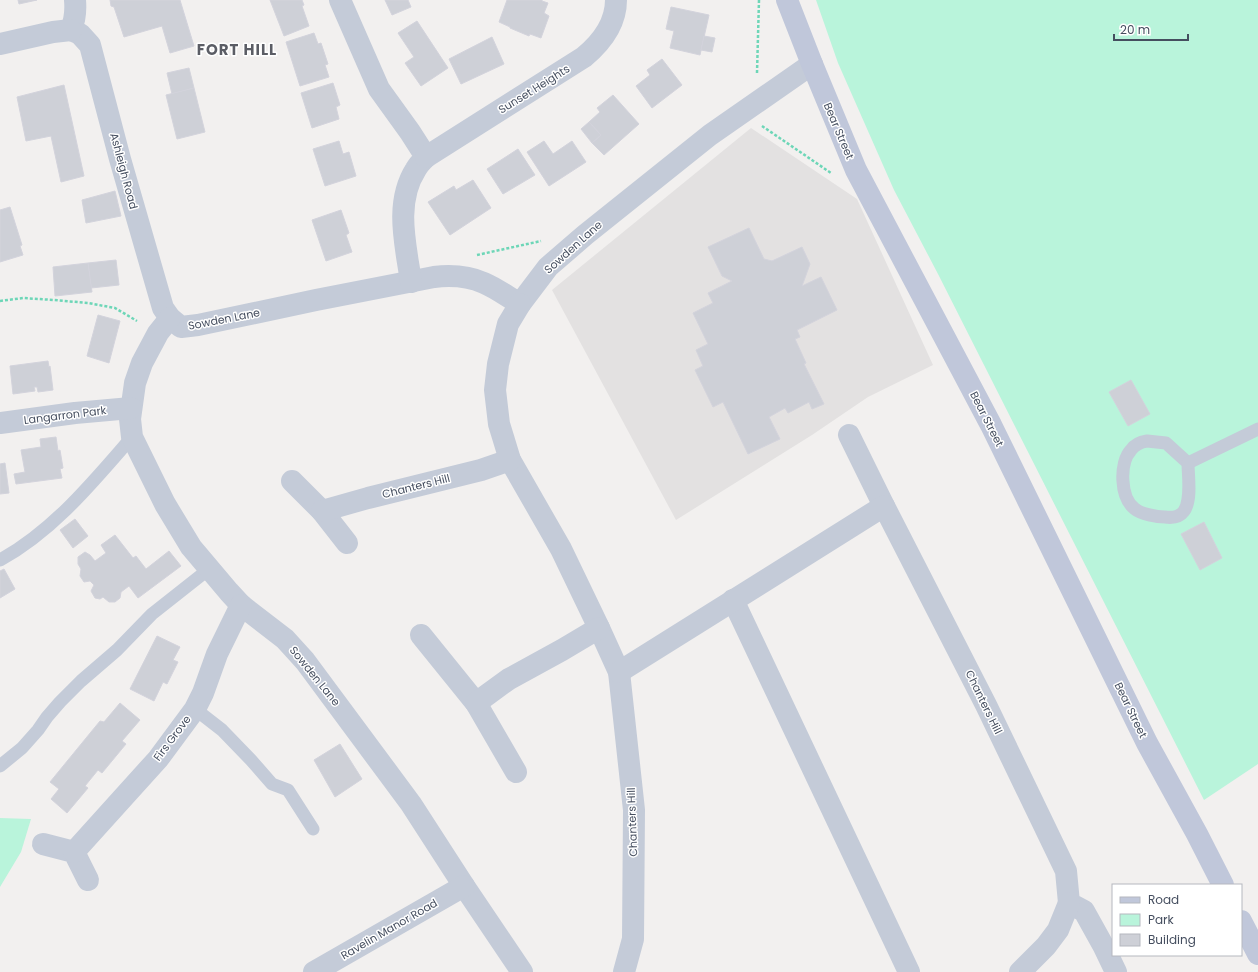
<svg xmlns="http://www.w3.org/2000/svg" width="1258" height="972" viewBox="0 0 1258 972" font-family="Poppins,sans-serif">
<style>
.education{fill:#e3e1e1}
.green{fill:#b9f4db}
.building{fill:#ced0d7;stroke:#d3d3dc}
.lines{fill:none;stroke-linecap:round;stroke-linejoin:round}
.path{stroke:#6dd6b7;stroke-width:2.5;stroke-dasharray:3 2;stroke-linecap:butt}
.lane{stroke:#c4cbd8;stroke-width:13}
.street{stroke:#c4cbd8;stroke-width:22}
.secondary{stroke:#c0c7da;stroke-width:22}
.labels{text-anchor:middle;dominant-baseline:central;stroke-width:3;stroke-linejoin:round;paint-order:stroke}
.street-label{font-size:11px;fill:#454e5f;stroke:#fff}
.district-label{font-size:15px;font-weight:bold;letter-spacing:1px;fill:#5b5d65;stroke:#fff}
</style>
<rect width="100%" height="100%" fill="#f2f0ef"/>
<path class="education" d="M751 128 857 199 933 365 868 397 812 435 676 520 552 290Z"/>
<g class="green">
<path d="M816 0H1258V764L1204 800 938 274 894 190 838 63Z"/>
<path d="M0 818 31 819 21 852 0 887Z"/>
</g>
<g class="building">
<path d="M18 0H37L19 4Z"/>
<path d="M110 0H180L194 46 170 53 162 26 124 37 114 7 111 6Z"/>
<path d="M270 0H302L304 5 302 6 309 26 284 36Z"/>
<path d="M385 0H408L411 7 392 15Z"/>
<path d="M507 0H542V1L548 3 544 13 549 16 541 38 530 34 529 36 510 28V27L499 22Z"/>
<path d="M671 7 709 15 700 55 670 48 674 31 666 29Z"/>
<path d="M417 21 448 68 421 86 405 63 414 57 398 33Z"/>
<path d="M314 33 318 44 321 43 328 64 325 65 329 77 300 86 286 42Z"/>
<path d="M704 36 715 38 712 52 701 50Z"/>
<path d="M492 37 504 64 461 84 449 59Z"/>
<path d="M662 59 682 85 652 108 636 86 650 75 647 70Z"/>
<path d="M189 68 194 88 172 94 167 73Z"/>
<path d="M333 83 340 105 336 107 339 119 312 128 301 93Z"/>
<path d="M64 85 84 176 61 182 51 136 26 141 17 97Z"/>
<path d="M194 88 205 132 177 139 166 95Z"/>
<path d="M613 95 639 124 604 155 592 143 601 135 589 122 600 112 597 108Z"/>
<path d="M589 122 601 135 592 143 581 129Z"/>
<path d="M339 141 343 154 349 152 356 176 325 186 313 149Z"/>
<path d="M544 141 553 154 572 141 586 162 549 186 527 152Z"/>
<path d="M518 149 535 175 503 194 487 169Z"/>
<path d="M473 180 491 208 450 235 428 202 454 186 456 190Z"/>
<path d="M115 191 121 216 86 223 82 200Z"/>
<path d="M10 207 22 245 20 246 23 255 0 262V210Z"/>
<path d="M341 210 349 233 346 235 352 252 326 261 312 220Z"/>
<path d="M749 228 764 259 772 261 802 247 810 264 802 286 821 277 837 310 797 330 800 337 795 339 806 363 804 364 824 404 812 409 809 402 788 413 785 408 769 417 780 439 748 454 723 402 713 407 695 370 703 366 696 350 708 344 693 313 713 303 708 293 732 281 722 276 708 247Z"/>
<path d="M116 260 119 285 91 288 88 263Z"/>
<path d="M88 263 92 292 55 296 53 267Z"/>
<path d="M98 315 120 321 109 363 87 356Z"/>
<path d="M48 361 49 367 50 366 53 390 38 392 37 387H34L35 391 13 394 10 366Z"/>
<path d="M1131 380 1150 414 1128 426 1109 392Z"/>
<path d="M56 437 58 451 60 450 63 468 60 469 62 478 16 484 14 474 25 472 21 450 41 447 40 439Z"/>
<path d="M5 463 9 493 0 494V464Z"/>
<path d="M75 519 88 536 73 548 60 530Z"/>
<path d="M1204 522 1222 558 1200 570 1181 534Z"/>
<path d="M115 535 133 558 136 556 146 569 169 551 181 566 138 598 129 586 121 592 120 598 115 602H109L103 597 100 599 95 598 91 591 94 585 90 581 84 582 80 576 81 569 78 564V557L85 552 90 555 95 561 106 553 101 545Z"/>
<path d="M4 569 15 589 0 598V571Z"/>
<path d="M157 636 180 647 173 660 178 662 167 684 163 682 154 701 130 689Z"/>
<path d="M120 703 140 720 122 741 126 744 102 773 98 770 85 786 88 788 67 813 51 799 59 789 50 782 100 721 104 722Z"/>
<path d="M340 744 362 779 335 797 314 760Z"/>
</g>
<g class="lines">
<g class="path">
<path d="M757 73 759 0"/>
<path d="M762 126 831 173"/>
<path d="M477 255 541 241"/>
<path d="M0 301 23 298 54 300 88 303 115 308 137 321"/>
</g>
<g class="lane">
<path d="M1147 441 1166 443 1188 463C1188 476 1192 500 1184 511 1179 518 1172 518 1165 517 1157 517 1141 514 1135 509 1120 498 1119 463 1131 450 1135 444 1140 442 1147 441Z"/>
<path d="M1188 463 1258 429"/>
<path d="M0 560C53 531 93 482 132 437"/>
<path d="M195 709 222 730 251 760 272 784 288 790 313 829"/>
<path d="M0 766 22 748 38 730 47 717 60 702 81 681 117 650 152 614 209 569"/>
</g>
<g class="street">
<path d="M75 0C76 11 75 20 71 30L80 34 90 45 120 159 163 308 170 318 181 327 198 325 316 300 434 277C451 275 468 276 484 283 496 288 508 297 520 304L548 267 585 235 710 135 812 64"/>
<path d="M340 0 379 89 410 132 426 157C422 161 418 165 416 169 394 203 406 246 411 282"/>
<path d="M0 44 53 32 71 30"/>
<path d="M426 157 584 57C602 42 616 24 616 0"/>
<path d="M520 304 508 324 498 364 495 390 499 424 503 437 510 460 561 549 599 628 619 672 634 810 633 939 624 972"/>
<path d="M170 318 158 333 142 363 135 383 130 419 132 437 165 504 191 547 229 592 241 605 285 639 305 661 411 804 464 886 522 972"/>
<path d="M0 423 75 413 131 408"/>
<path d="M849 435 884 506"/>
<path d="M292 481 322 511 347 543"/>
<path d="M322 511 368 498 481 470 510 460"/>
<path d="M733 600 909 972"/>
<path d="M421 635 476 703 516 772"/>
<path d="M619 672 884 506 986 705 1066 871 1069 903 1084 911 1104 947 1116 972"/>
<path d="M476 703 509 679 562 650 599 628"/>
<path d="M43 844 74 852 88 880"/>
<path d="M74 852 158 759 195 709 203 693 217 654 241 605"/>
<path d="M314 972 464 886"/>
<path d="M1020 972 1046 946 1058 930 1069 903"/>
</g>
<g class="secondary">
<path d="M787 0 812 64 856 170 991 425 1147 743 1197 834 1223 885"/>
<path d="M1241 921 1258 954"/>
</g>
</g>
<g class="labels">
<g class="street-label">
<text transform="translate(534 89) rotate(-32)">Sunset Heights</text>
<text transform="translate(839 131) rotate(67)">Bear Street</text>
<text transform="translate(124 171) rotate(75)">Ashleigh Road</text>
<text transform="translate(573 247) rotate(-42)">Sowden Lane</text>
<text transform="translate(224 319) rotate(-11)">Sowden Lane</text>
<text transform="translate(65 415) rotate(-7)">Langarron Park</text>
<text transform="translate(987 419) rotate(63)">Bear Street</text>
<text transform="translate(416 486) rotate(-14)">Chanters Hill</text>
<text transform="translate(315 676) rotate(51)">Sowden Lane</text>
<text transform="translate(984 702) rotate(64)">Chanters Hill</text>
<text transform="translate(1131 710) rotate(64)">Bear Street</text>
<text transform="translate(172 738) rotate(-53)">Firs Grove</text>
<text transform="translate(632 822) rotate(-92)">Chanters Hill</text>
<text transform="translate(389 929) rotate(-30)">Ravelin Manor Road</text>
</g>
<g class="district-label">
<text x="237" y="49">FORT HILL</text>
</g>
</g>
<rect x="1112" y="884" width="130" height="72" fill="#ffffff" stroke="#b5b8bf"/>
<rect x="1120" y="897" width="20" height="6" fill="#c0c7da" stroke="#b5b8bf"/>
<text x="1148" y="904" font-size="12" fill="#454e5f">Road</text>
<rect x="1120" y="914" width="20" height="12" fill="#b9f4db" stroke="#b5b8bf"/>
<text x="1148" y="924" font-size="12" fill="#454e5f">Park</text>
<rect x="1120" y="934" width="20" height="12" fill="#ced0d7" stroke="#b5b8bf"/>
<text x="1148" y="944" font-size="12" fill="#454e5f">Building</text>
<path d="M1114 34v6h74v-6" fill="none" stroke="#454e5f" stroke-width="2"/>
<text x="1120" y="34" font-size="12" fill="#454e5f" stroke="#ffffff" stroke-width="3" paint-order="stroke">20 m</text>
</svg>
